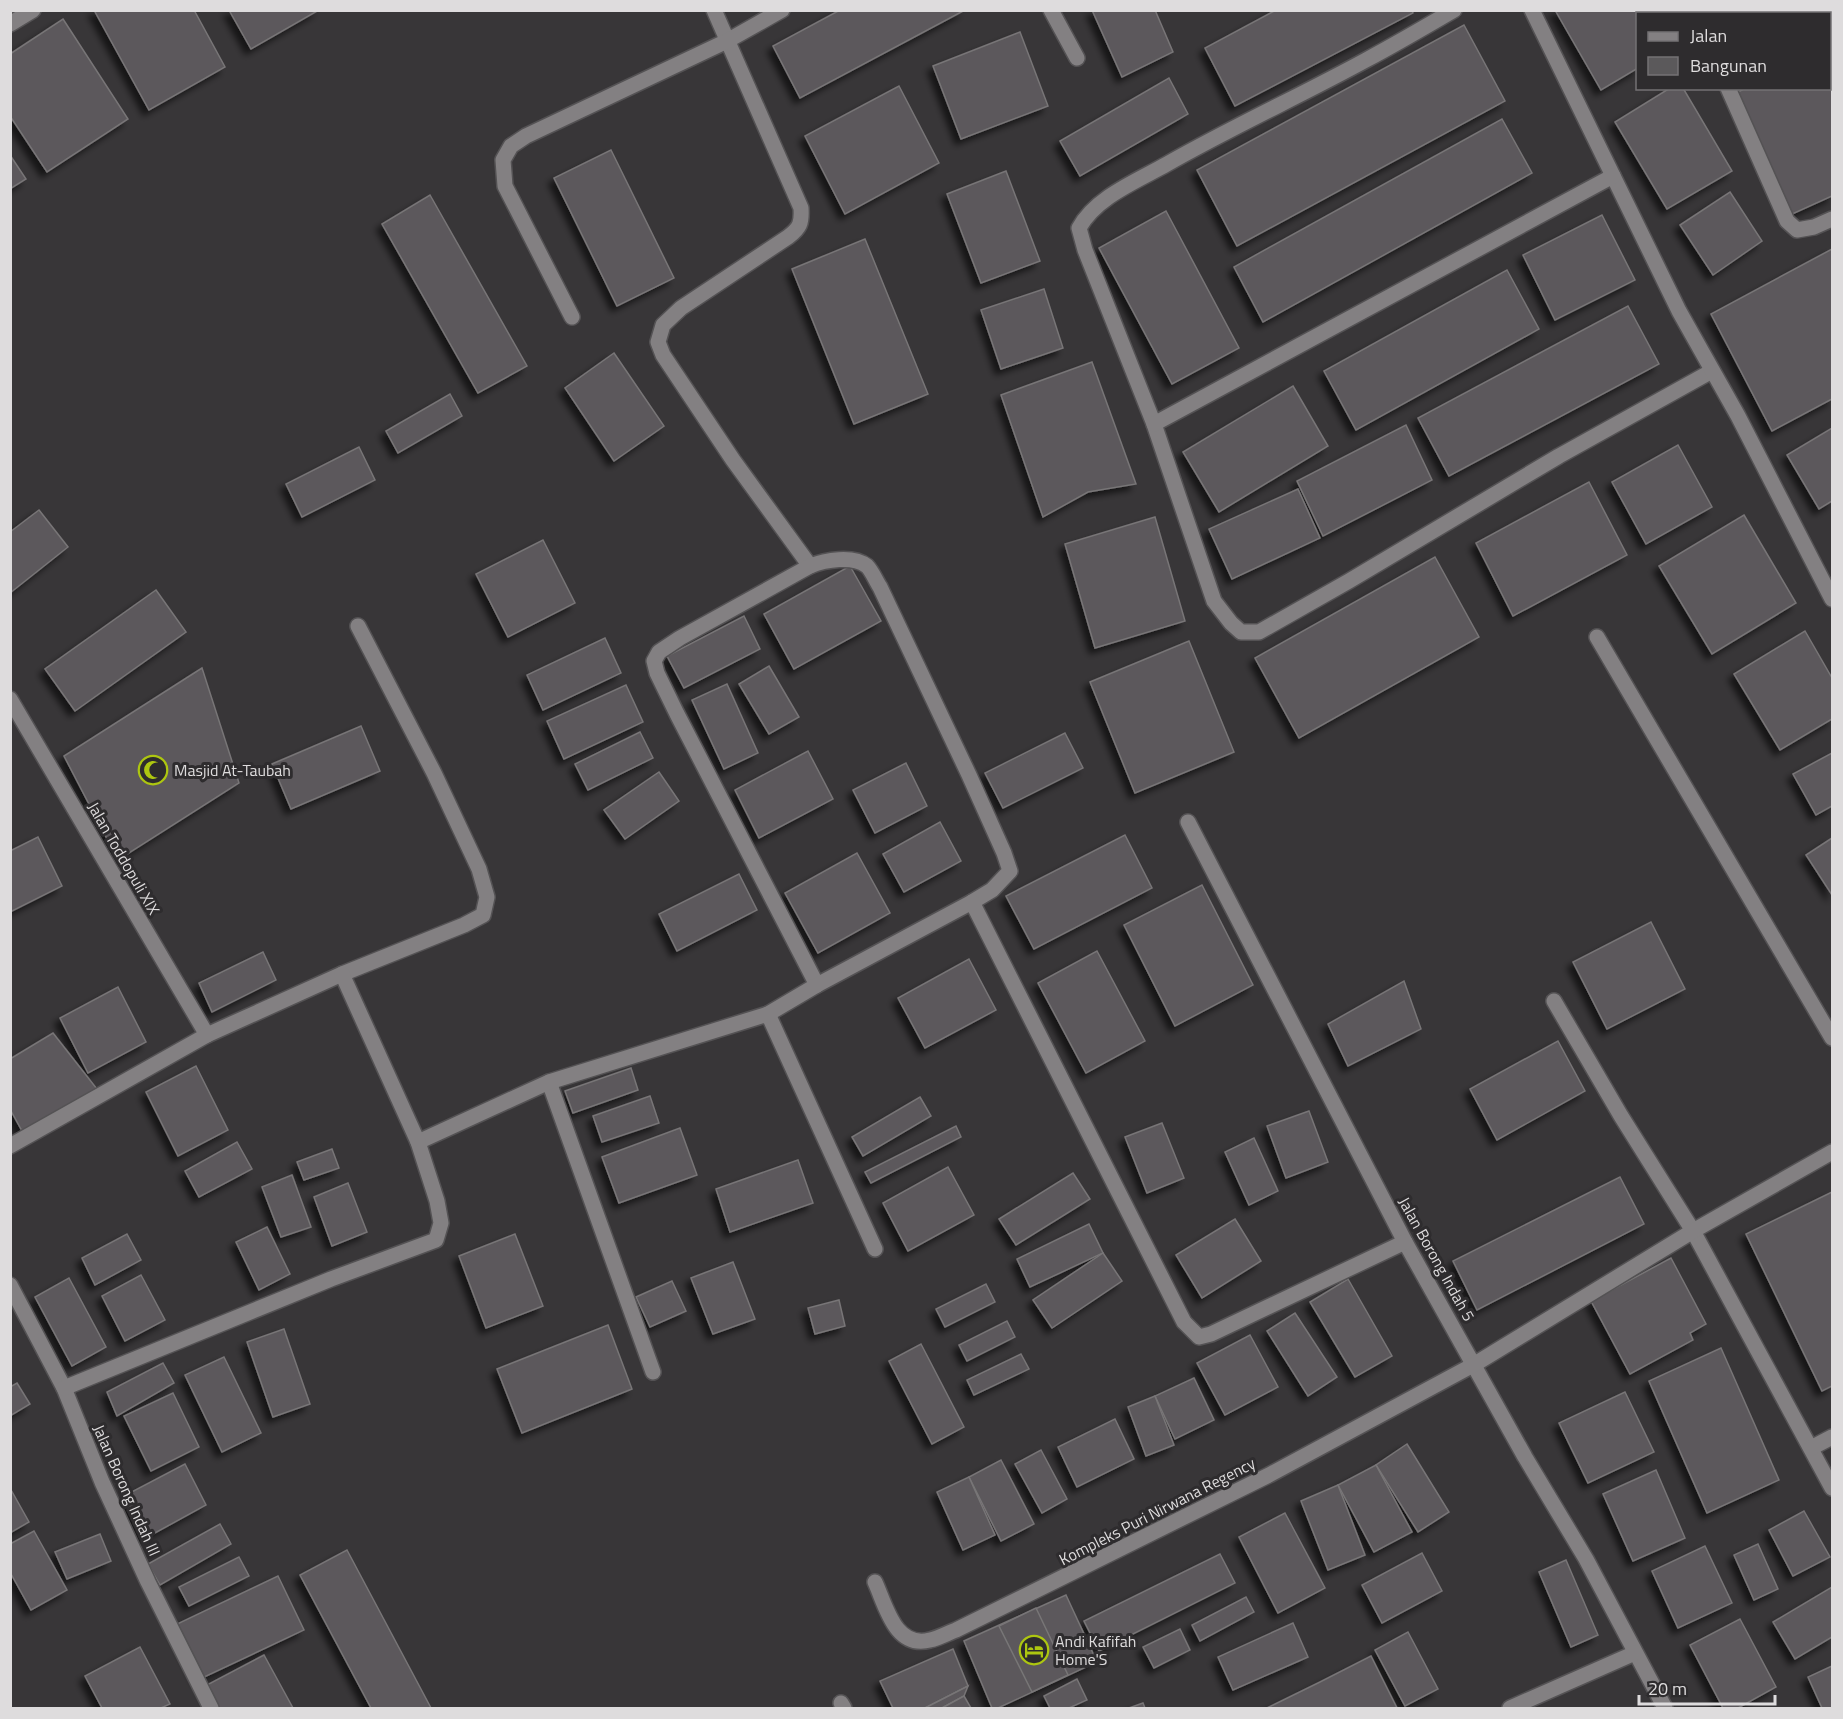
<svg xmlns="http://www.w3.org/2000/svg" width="1843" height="1719" viewBox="0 0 1843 1719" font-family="'Titillium Web',sans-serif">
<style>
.building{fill:#5b595b;stroke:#787577;stroke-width:1.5;filter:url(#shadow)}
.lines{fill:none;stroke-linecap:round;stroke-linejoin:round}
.street-casing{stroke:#545254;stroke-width:18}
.street{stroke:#838082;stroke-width:15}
.labels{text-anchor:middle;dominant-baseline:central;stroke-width:6;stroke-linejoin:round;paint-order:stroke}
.poi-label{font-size:16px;fill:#dedcdd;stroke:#2e2c2e;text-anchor:start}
.street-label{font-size:16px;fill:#dedcdd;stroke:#2e2c2e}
</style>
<defs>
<filter id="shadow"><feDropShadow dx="-5.5" dy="5.5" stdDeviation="3" flood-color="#0009"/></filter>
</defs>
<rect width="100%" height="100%" fill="#383638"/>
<g class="building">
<path d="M94 10H194L225 67 149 110Z"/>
<path d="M229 10H319L251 49Z"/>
<path d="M840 10H965L800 98 773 46Z"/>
<path d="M1092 10H1155L1173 52 1122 77Z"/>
<path d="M1276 10H1412L1413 13 1235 106 1205 48Z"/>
<path d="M1555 10H1655L1657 14H1638V68L1601 90Z"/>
<path d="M63 19 128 119 47 172 10 116V54Z"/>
<path d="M1464 25 1505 101 1237 246 1197 170Z"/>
<path d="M1020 32 1048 106 961 139 933 66Z"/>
<path d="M1830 56 1832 63V196L1790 215 1736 93 1746 88H1830Z"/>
<path d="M1169 78 1188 114 1080 176 1060 141Z"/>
<path d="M899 86 939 163 845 214 805 136Z"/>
<path d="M1670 88H1683L1732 171 1667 209 1615 122Z"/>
<path d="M1502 119 1532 173 1263 322 1234 267Z"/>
<path d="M611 150 674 278 617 306 554 178Z"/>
<path d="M10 155 26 179 10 189Z"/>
<path d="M1006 171 1040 261 981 283 947 194Z"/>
<path d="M1730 192 1762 241 1713 275 1680 225Z"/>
<path d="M430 195 527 366 478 393 382 224Z"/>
<path d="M1166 211 1239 348 1172 384 1099 248Z"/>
<path d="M1602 215 1635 280 1555 320 1523 255Z"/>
<path d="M865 239 928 394 854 424 792 269Z"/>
<path d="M1832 249V399L1772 431 1711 314Z"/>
<path d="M1507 270 1539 329 1356 430 1324 371Z"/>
<path d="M1044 289 1063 348 1001 369 981 310Z"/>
<path d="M1628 306 1659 364 1449 476 1418 418Z"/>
<path d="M614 353 664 426 614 461 565 388Z"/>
<path d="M1092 362 1136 484 1088 492 1043 517 1001 395Z"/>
<path d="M1293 386 1328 446 1219 512 1183 452Z"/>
<path d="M450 394 462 416 398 453 386 431Z"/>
<path d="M1406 425 1432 480 1323 536 1297 481Z"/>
<path d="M1832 428V501L1819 509 1787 455Z"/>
<path d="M1678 445 1712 507 1646 544 1612 482Z"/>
<path d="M359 447 375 480 302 517 286 484Z"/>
<path d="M1589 482 1627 555 1513 616 1476 543Z"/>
<path d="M1298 489 1320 538 1232 579 1209 529Z"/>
<path d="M39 510 68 547 10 593V532Z"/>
<path d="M1744 515 1796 603 1712 654 1659 566Z"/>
<path d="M1155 517 1185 621 1095 648 1065 544Z"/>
<path d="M543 540 575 603 508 637 476 574Z"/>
<path d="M1435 557 1479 637 1299 738 1255 658Z"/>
<path d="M850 566 881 621 794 669 764 614Z"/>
<path d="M156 590 186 632 75 711 45 669Z"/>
<path d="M744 616 760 649 684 688 667 656Z"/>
<path d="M1805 631 1832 678V719L1780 750 1734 674Z"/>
<path d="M605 638 621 673 543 710 527 675Z"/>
<path d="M1189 641 1234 752 1135 793 1090 682Z"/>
<path d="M769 666 799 717 769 734 739 684Z"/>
<path d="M202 668 239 783 118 860 64 756Z"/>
<path d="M727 684 758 753 724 769 692 700Z"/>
<path d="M626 685 643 722 564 759 547 721Z"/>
<path d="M361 726 380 771 291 809 272 764Z"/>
<path d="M640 732 653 758 588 790 575 764Z"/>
<path d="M1065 733 1083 768 1003 808 985 773Z"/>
<path d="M808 751 833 799 759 838 735 790Z"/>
<path d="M1832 753V806L1816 815 1793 774Z"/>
<path d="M906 763 927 806 875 833 853 790Z"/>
<path d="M659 772 679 801 625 839 604 810Z"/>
<path d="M940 822 961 861 904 892 883 854Z"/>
<path d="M1125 835 1152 888 1034 949 1006 896Z"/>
<path d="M38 837 62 886 10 912V851Z"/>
<path d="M1832 838V895L1806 855Z"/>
<path d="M857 853 890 913 818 953 785 893Z"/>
<path d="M739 874 757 910 677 951 659 914Z"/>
<path d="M1202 885 1253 985 1175 1026 1124 925Z"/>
<path d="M1651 922 1685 989 1607 1029 1573 962Z"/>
<path d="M1097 951 1145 1041 1086 1073 1038 983Z"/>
<path d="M263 952 276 980 212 1012 199 983Z"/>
<path d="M969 959 996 1010 925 1048 898 998Z"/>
<path d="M1404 981 1421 1029 1348 1066 1328 1024Z"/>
<path d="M118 987 146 1042 88 1073 60 1018Z"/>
<path d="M53 1033 97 1089 22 1131 10 1109V1059Z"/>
<path d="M1558 1041 1585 1091 1497 1140 1470 1089Z"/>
<path d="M196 1066 228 1130 178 1156 146 1092Z"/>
<path d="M631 1068 638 1090 573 1113 565 1091Z"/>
<path d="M650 1096 659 1123 602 1142 593 1116Z"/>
<path d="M920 1097 931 1116 863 1156 852 1137Z"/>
<path d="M1309 1111 1328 1162 1286 1178 1267 1126Z"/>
<path d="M1162 1123 1184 1178 1147 1193 1125 1137Z"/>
<path d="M956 1126 961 1137 871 1183 865 1172Z"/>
<path d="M680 1128 697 1175 619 1203 602 1157Z"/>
<path d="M1254 1138 1278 1191 1249 1205 1225 1152Z"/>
<path d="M237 1142 252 1169 199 1197 185 1171Z"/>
<path d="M332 1149 339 1168 304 1180 297 1162Z"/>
<path d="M798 1160 813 1203 730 1232 716 1189Z"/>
<path d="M948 1167 974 1215 908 1251 883 1203Z"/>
<path d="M1073 1173 1090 1199 1016 1245 999 1219Z"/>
<path d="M292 1175 311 1227 281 1237 262 1187Z"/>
<path d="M1620 1177 1644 1224 1477 1310 1453 1261Z"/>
<path d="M348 1183 367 1232 332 1246 314 1197Z"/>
<path d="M1832 1192V1386L1822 1391 1746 1234Z"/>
<path d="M1235 1219 1261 1261 1202 1298 1176 1255Z"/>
<path d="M1089 1224 1103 1253 1030 1287 1017 1259Z"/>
<path d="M267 1227 290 1274 259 1290 236 1242Z"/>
<path d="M127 1234 141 1260 95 1285 82 1258Z"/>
<path d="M515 1234 543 1306 486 1328 459 1256Z"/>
<path d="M1103 1253 1122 1281 1052 1328 1033 1300Z"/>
<path d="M1671 1258 1706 1324 1690 1333 1693 1340 1630 1374 1591 1301Z"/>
<path d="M733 1262 755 1319 713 1334 691 1278Z"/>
<path d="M141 1275 165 1320 125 1341 102 1296Z"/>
<path d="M69 1278 106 1347 72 1366 35 1297Z"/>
<path d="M1348 1279 1392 1356 1355 1377 1310 1302Z"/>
<path d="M672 1281 686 1311 650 1327 636 1297Z"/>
<path d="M986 1284 995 1302 945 1327 936 1309Z"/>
<path d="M839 1300 845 1326 815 1334 808 1308Z"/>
<path d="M1295 1313 1337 1377 1308 1396 1267 1331Z"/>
<path d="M1007 1321 1015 1337 967 1361 959 1345Z"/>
<path d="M608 1325 632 1389 522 1433 497 1369Z"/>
<path d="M284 1329 310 1404 273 1417 247 1342Z"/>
<path d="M1250 1335 1278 1387 1225 1415 1197 1363Z"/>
<path d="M921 1344 964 1427 932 1444 889 1361Z"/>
<path d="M1721 1348 1779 1480 1707 1513 1649 1381Z"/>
<path d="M1021 1354 1029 1369 974 1395 967 1380Z"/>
<path d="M224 1357 261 1433 222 1452 185 1375Z"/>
<path d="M163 1363 174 1383 117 1416 107 1392Z"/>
<path d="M1194 1378 1214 1420 1175 1439 1155 1396Z"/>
<path d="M17 1383 30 1404 10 1416V1387Z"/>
<path d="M1625 1392 1654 1452 1588 1483 1559 1423Z"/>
<path d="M173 1393 199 1447 151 1471 124 1416Z"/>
<path d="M1155 1396 1174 1445 1146 1456 1128 1407Z"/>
<path d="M1115 1419 1134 1459 1077 1487 1058 1447Z"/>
<path d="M1407 1444 1449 1512 1418 1532 1376 1465Z"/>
<path d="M1041 1450 1067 1499 1042 1513 1015 1464Z"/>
<path d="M1001 1460 1034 1524 1001 1541 969 1477Z"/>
<path d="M185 1464 206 1505 144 1539 122 1497Z"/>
<path d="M1376 1465 1412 1532 1374 1552 1338 1485Z"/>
<path d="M1656 1470 1685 1538 1633 1561 1603 1494Z"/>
<path d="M969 1477 995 1535 963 1550 937 1492Z"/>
<path d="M1338 1485 1365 1555 1328 1570 1301 1501Z"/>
<path d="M10 1488 29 1522 10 1533Z"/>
<path d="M1804 1511 1830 1557 1793 1576 1769 1530Z"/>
<path d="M1285 1513 1325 1588 1278 1613 1239 1537Z"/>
<path d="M220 1524 231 1544 160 1585 148 1564Z"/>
<path d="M34 1531 67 1590 31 1610 10 1572V1544Z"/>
<path d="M100 1534 111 1561 67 1579 55 1552Z"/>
<path d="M1758 1544 1778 1589 1754 1600 1734 1555Z"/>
<path d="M1705 1546 1732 1603 1678 1628 1652 1571Z"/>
<path d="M347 1550 431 1708H371L300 1575Z"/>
<path d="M1422 1553 1442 1591 1382 1623 1362 1585Z"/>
<path d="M1220 1554 1235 1583 1099 1651 1084 1621Z"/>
<path d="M239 1557 249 1576 189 1606 179 1587Z"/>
<path d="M1566 1560 1598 1635 1571 1647 1539 1572Z"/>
<path d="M278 1576 304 1630 200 1679 175 1625Z"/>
<path d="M1832 1587V1637L1795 1659 1773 1622Z"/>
<path d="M1066 1595 1097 1662 998 1708H992L964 1641Z"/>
<path d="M1246 1597 1254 1612 1200 1641 1192 1625Z"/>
<path d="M1036 1608 1068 1675 1032 1692 999 1626Z"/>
<path d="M1740 1619 1776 1687 1738 1708H1723L1690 1645Z"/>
<path d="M1293 1623 1308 1657 1233 1690 1218 1657Z"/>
<path d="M1180 1629 1190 1650 1154 1668 1143 1647Z"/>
<path d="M1408 1632 1438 1689 1405 1706 1375 1650Z"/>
<path d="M140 1647 170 1704 161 1708H102L85 1676Z"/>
<path d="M953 1649 968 1686 925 1708H893L880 1681Z"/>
<path d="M264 1655 293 1708H216L205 1686Z"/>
<path d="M1371 1656 1397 1708H1267L1320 1682Z"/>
<path d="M1832 1666V1708H1822L1808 1677Z"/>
<path d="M1077 1679 1087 1700 1069 1708H1050L1044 1696Z"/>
<path d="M968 1686 964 1696 942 1708H925Z"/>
<path d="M964 1696 971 1708H942Z"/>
<path d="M1143 1703 1145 1708H1129Z"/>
</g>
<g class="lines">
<g class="street-casing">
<g id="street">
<path d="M714 10 801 208C802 223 800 228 788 237L681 308 663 325 658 342 663 355 733 460 810 566"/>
<path d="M1051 10 1077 58"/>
<path d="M1454 10C1425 27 1396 44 1366 60 1300 96 1232 127 1167 164 1137 181 1096 197 1079 228L1085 250 1154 424 1214 601 1231 623 1241 632H1259L1349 581 1559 456 1712 371"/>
<path d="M1532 10 1679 311 1738 416 1832 599"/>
<path d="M1694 10 1695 14"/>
<path d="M10 24 33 10"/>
<path d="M1728 88 1787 221 1797 230 1814 227 1832 219"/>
<path d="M572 317 505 186 503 160 511 146 526 136 727 41 782 10"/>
<path d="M1154 424 1613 176"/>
<path d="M1597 637 1832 1038"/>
<path d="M10 699 207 1035"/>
<path d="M1188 822 1405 1242 1525 1457 1586 1559 1665 1708"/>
<path d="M817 985 677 714 657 673 654 661 659 652 680 638 810 566C825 560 853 555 867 566 872 571 876 581 880 587L969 775 1004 853 1010 871 992 890 972 902"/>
<path d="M1554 1001 1621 1116 1693 1231 1832 1488"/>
<path d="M768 1014 875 1249"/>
<path d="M549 1082 653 1372"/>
<path d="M418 1142 549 1082 768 1014 817 985 972 902 1184 1322 1199 1337 1211 1334 1405 1242"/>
<path d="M10 1146 207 1035 342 974 464 925 483 915 487 897 479 869 434 773 358 626"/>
<path d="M10 1285 64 1388 102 1482 148 1582 211 1708"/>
<path d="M64 1388 331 1279 436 1240 441 1223 437 1201 418 1142 342 974"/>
<path d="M1811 1448 1832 1437"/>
<path d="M875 1582C886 1606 895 1649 930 1640 939 1638 948 1633 956 1630L1269 1475 1475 1364 1693 1231 1832 1152"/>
<path d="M841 1703 844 1708"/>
<path d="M1510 1708 1635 1653"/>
</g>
</g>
<use href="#street" class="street"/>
</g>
<defs>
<g id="mosque-ring" transform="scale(1.5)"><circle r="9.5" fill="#2e2c2e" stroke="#adc610" stroke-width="1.5"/><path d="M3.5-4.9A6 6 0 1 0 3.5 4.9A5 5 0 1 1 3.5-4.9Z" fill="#adc610"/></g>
<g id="hotel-ring" transform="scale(1.5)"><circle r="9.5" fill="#2e2c2e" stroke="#adc610" stroke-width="1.5"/><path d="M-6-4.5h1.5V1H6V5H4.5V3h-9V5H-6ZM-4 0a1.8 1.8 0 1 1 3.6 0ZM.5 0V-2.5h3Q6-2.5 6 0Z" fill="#adc610"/></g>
</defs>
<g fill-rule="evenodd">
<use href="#mosque-ring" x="153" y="770"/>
<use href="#hotel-ring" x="1034" y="1650"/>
</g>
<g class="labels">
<g class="poi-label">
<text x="174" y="770">Masjid At-Taubah</text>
<text x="1055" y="1641">Andi Kafifah<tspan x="1055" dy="18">Home'S</tspan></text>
</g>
<g class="street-label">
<text transform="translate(124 858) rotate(60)">Jalan Toddopuli XIX</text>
<text transform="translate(1437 1259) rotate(61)">Jalan Borong Indah 5</text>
<text transform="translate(127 1490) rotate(66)">Jalan Borong Indah III</text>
<text transform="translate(1157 1511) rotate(-27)">Kompleks Puri Nirwana Regency</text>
</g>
</g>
<rect width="1843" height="1719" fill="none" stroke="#dedcdd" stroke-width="24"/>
<rect x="1636" y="12" width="195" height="78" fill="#2e2c2e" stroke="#747274" stroke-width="1.5"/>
<rect x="1648" y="32" width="30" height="9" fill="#838082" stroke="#747274" stroke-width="1.5"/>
<text x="1690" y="42" font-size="18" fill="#dedcdd">Jalan</text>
<rect x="1648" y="57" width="30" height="18" fill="#5b595b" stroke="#747274" stroke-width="1.5"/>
<text x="1690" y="72" font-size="18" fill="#dedcdd">Bangunan</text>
<path d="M1639 1695v9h136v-9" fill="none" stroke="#dedcdd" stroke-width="3"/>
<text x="1648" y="1695" font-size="18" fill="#dedcdd" stroke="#2e2c2e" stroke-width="4.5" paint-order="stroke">20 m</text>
</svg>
